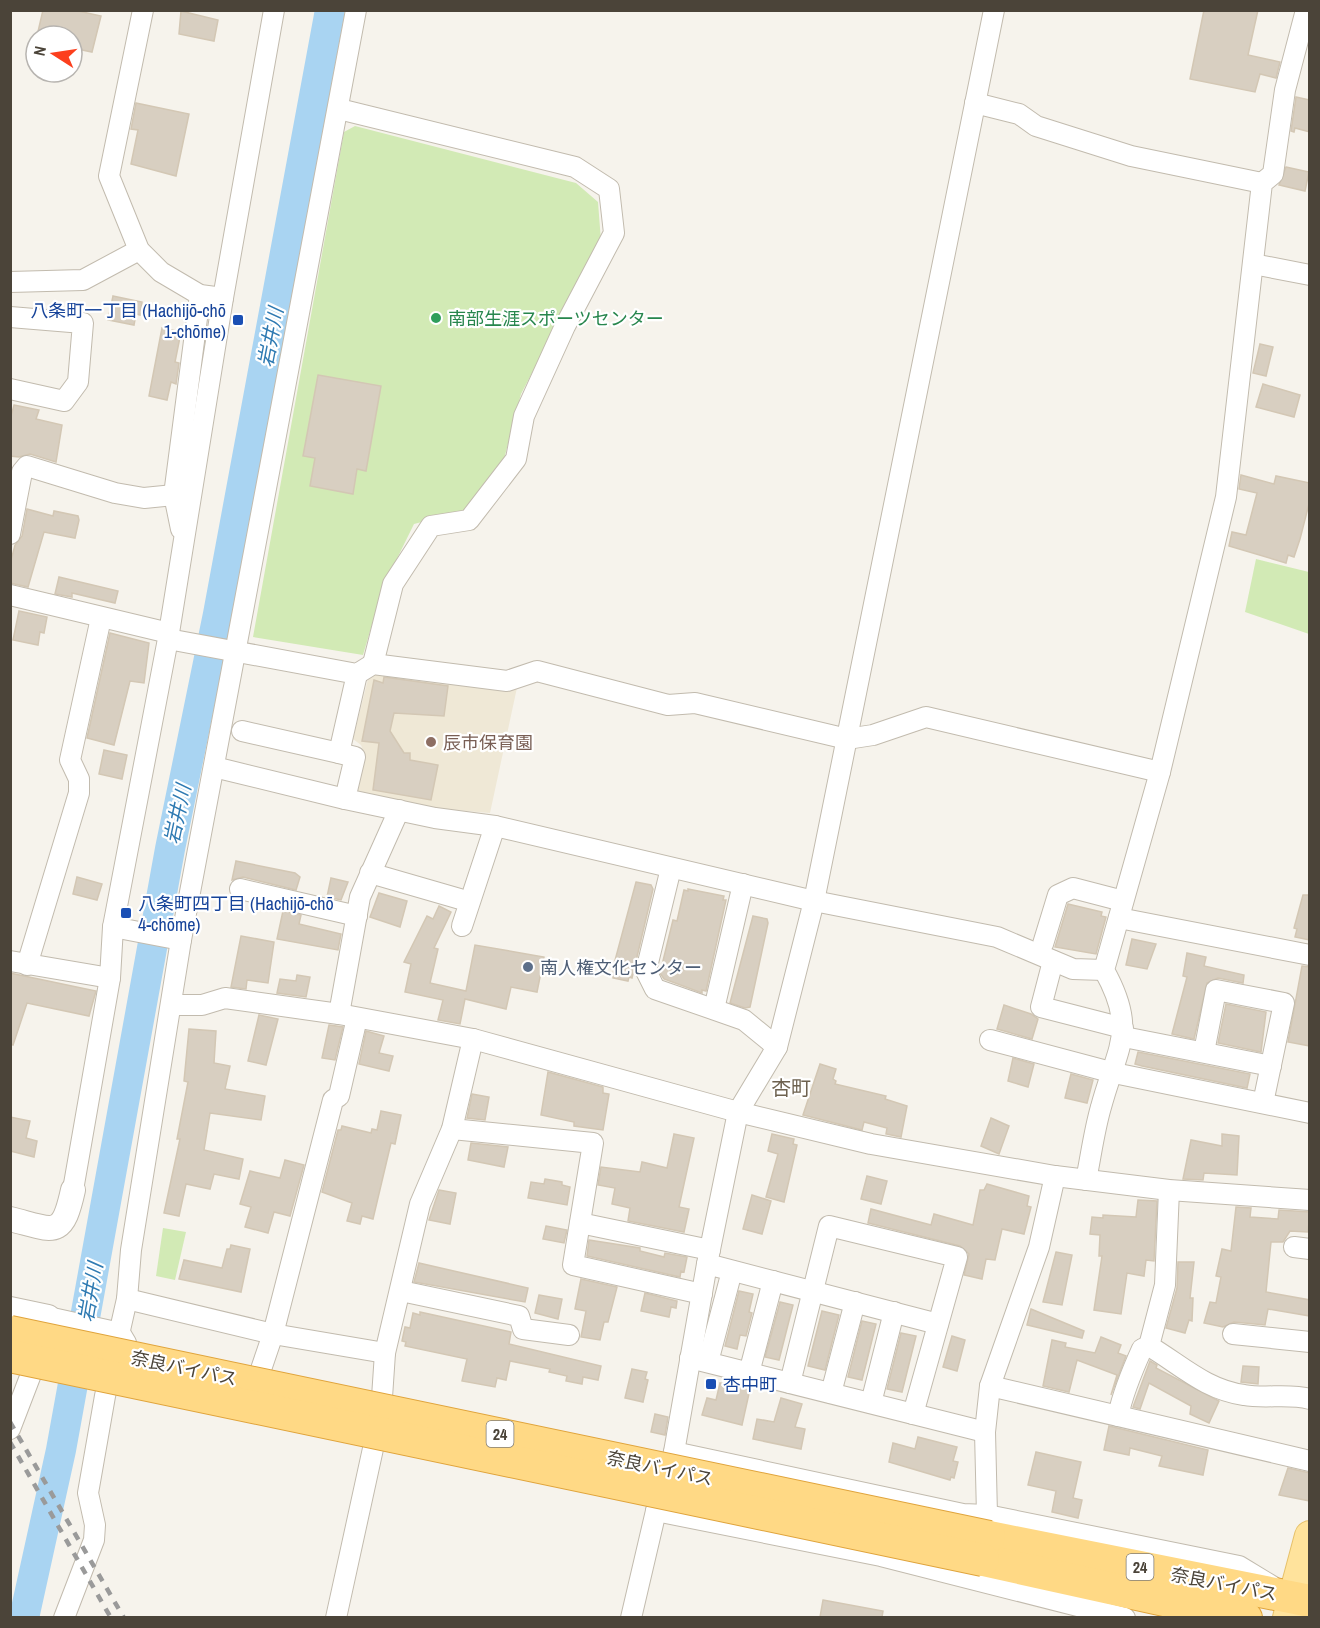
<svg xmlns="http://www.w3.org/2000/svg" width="1320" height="1628" viewBox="0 0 1320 1628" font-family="'Archivo Narrow','Noto Sans JP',sans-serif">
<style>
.education{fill:#efe8d6}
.green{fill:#d2eab5}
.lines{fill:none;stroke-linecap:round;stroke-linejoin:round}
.river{stroke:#a9d4f2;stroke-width:30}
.building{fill:#d8cfc1;stroke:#d3c7b4;stroke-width:1.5}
.minor-casing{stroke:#c2bbae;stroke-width:22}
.tertiary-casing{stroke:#c2bbae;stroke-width:26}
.primary-casing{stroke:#e6c16a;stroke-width:32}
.trunk-casing{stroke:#e0a43c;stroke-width:34}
.minor{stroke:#fff;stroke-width:20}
.tertiary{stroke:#fff;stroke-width:24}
.primary{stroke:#ffe39c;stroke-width:30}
.trunk{stroke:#ffd985;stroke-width:32}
.rail{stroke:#9a9a9a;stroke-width:4.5;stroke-dasharray:8 8;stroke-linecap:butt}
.trunk-bridge-casing{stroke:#e0a43c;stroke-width:34;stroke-linecap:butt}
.trunk-bridge{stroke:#ffd985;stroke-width:32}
.leisure-dot{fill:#2e9e5b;stroke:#fff;stroke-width:2}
.transit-dot{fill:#1a4fb4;stroke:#fff;stroke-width:2}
.education-dot{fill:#8d6e63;stroke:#fff;stroke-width:2}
.service-dot{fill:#5c6f8a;stroke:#fff;stroke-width:2}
.labels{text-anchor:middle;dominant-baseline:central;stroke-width:4.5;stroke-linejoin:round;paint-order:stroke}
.shield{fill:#fff;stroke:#817c74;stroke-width:1.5}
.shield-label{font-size:16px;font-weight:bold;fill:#4b4439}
.transit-label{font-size:18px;fill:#164399;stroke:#fff;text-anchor:start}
.leisure-label{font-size:18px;fill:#27864d;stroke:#fff;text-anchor:start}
.education-label{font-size:18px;fill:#785e54;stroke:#fff;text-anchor:start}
.service-label{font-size:18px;fill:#4e5e75;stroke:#fff;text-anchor:start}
.street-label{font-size:18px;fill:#4b4439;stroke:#fff}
.water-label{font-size:20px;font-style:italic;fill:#2e7ab2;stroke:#fff}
.neighbourhood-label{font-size:20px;fill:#6e6250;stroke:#fff}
</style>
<rect width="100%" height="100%" fill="#f6f3ec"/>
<path class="education" d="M385 667 518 683 490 813 430 808 357 791 365 755 361 745 353 739 368 679Z"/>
<g class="green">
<path d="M355 126 576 183 598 202 601 241 521 394 504 459 468 510 414 524 383 587 363 655 253 637 344 132Z"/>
<path d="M1256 559 1309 572V634L1245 612Z"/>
<path d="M163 1228 186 1232 175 1280 156 1276Z"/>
</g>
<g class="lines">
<path class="river" d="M24 1618 61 1450 170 849 218 614 330 10"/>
</g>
<g class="building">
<path d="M43 10H74L101 16 92 52 72 48V36H37Z"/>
<path d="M1204 10H1258L1248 55 1280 62 1276 78 1260 74 1255 92 1190 79Z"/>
<path d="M181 11 218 20 214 41 179 34Z"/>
<path d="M1296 97 1310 100V132L1295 128 1294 132 1291 131Z"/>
<path d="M136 103 189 114 176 176 131 164 138 130 131 129Z"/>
<path d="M1286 167 1309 172 1305 191 1279 185Z"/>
<path d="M113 296 142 302 140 315 136 314 134 325 108 320Z"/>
<path d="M162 328 181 332 175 362 179 363 176 384 171 382 167 400 149 396Z"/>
<path d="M1260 344 1273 347 1266 376 1253 373Z"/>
<path d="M318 375 381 386 366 471 357 469 353 494 310 486 315 458 303 456Z"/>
<path d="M1263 384 1300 395 1294 417 1256 407Z"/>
<path d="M14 405 39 410 36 419 62 425 56 462 30 454 19 457 10 456V420Z"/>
<path d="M1241 475 1274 484 1276 476 1310 483V500L1300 539 1294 557 1288 555 1286 563 1229 546 1232 532 1246 535 1257 493 1239 489Z"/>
<path d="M27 509 53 516 54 511 78 516 79 520 75 538 44 532 28 587 10 583V564L15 545 22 536Z"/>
<path d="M59 577 118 591 115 603 72 593V597L55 594Z"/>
<path d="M19 611 47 617 44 633 40 632 38 645 13 640Z"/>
<path d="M110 633 149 643 144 683 130 681 114 745 87 738Z"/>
<path d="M384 677 448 686 444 716 394 713 390 731 404 753H410V760L438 765 431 800 373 790 379 743 362 741 374 680 383 683Z"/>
<path d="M104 750 127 755 122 779 99 774Z"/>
<path d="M236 861 295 873 300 877 296 890 243 877 232 880Z"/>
<path d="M77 877 102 884 97 900 73 894Z"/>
<path d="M331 878 348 882 341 900 327 897Z"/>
<path d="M636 882 651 885 653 889 632 978 629 977 628 981 613 978 614 964Z"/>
<path d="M688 889 724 896 723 900H726L706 991 702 990V993L664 979 660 973 673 920 677 921 684 890 688 891Z"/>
<path d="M379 893 407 901 400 927 370 917Z"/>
<path d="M1303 895H1310V940L1295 937 1297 929 1294 928Z"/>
<path d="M1068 904 1102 912 1101 916 1106 917 1096 954 1055 947Z"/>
<path d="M439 906 451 912 434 948 438 949 430 983 466 991 475 945 544 957 537 992 511 987 506 1009 465 999 460 1024 438 1020 443 1000 405 992 411 964 404 962 427 916 433 919Z"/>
<path d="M283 911 301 915 299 924 341 934 338 950 277 939Z"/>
<path d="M753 916 767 919 768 923 750 1007 745 1008 730 1003Z"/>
<path d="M241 936 274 942 268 983 247 980 246 989 231 987Z"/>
<path d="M1132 939 1156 944 1147 969 1126 965Z"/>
<path d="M1187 953 1206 957 1204 966 1244 975 1243 983 1218 978 1207 983 1194 1039 1172 1034 1187 977 1183 976Z"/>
<path d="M1302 966 1310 967V1046L1288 1042Z"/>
<path d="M10 973 96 991 89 1016 27 1003 13 1045 10 1044Z"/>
<path d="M297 975 310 977 306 997 277 993 280 979 296 981Z"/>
<path d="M1226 1004 1266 1012 1261 1052 1218 1043Z"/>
<path d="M1004 1005 1031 1014 1038 1019 1032 1039 997 1029Z"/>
<path d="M259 1015 278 1019 266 1065 248 1061Z"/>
<path d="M329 1025 343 1027 335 1060 322 1058Z"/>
<path d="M189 1029 216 1031 214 1063 230 1066 225 1089 265 1096 261 1120 210 1113 204 1150 243 1159 239 1179 214 1174 210 1189 186 1184 179 1216 164 1213 180 1139H177L188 1082 184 1081Z"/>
<path d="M366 1031 384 1036 379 1053 393 1056 389 1071 359 1064Z"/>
<path d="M1138 1052 1250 1074 1247 1088 1142 1066 1135 1064Z"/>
<path d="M1013 1058 1034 1064 1028 1087 1008 1081Z"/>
<path d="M820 1064 836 1069 833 1079 836 1081 835 1084 886 1096 885 1099 907 1106 901 1137 886 1134 887 1128 864 1122 862 1130 803 1115Z"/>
<path d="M548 1072 603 1087V1093L609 1094 603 1130 574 1126V1122L541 1115Z"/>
<path d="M1071 1074 1093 1080 1087 1103 1065 1098Z"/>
<path d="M472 1094 489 1097 485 1120 467 1118Z"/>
<path d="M381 1111 401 1115 395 1144 391 1143 373 1219 362 1216 360 1224 347 1221 352 1203 322 1192 338 1130H341L342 1126 371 1133 372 1129 377 1130Z"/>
<path d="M10 1117 30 1121 26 1138 37 1141 34 1157 10 1151Z"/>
<path d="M991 1118 1009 1126 999 1154 981 1146Z"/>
<path d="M674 1134 694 1138 679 1207 689 1209 684 1232 628 1221 630 1208 612 1204 615 1188 598 1185 601 1167 640 1172 642 1162 667 1168Z"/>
<path d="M772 1134 794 1139 793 1144 797 1145 784 1202 766 1197 778 1154 768 1151Z"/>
<path d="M1222 1134 1239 1136 1237 1175 1204 1173 1203 1180 1183 1179 1191 1140 1222 1146Z"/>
<path d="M471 1143 508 1147 504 1167 468 1160Z"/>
<path d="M285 1160 304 1165 290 1216 274 1212 268 1233 245 1227 251 1207 240 1204 250 1171 280 1178Z"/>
<path d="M867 1176 887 1181 881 1204 861 1199Z"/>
<path d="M545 1179 562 1182V1185L570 1187 567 1205 528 1198 531 1182 544 1184Z"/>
<path d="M987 1184 1029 1196 1027 1206 1031 1207 1024 1234 1002 1229 995 1260 986 1259 982 1279 964 1275 969 1254 960 1246 868 1223 871 1209 931 1225 934 1214 973 1225 980 1190H984Z"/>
<path d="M439 1190 456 1193 450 1224 429 1220Z"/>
<path d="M752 1195 771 1201 762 1234 743 1229Z"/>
<path d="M1138 1200 1157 1201 1154 1261 1146 1260 1144 1276 1127 1273 1121 1314 1094 1310 1102 1256H1099L1100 1235 1090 1234 1092 1217 1103 1218V1215L1136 1217Z"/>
<path d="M1236 1207 1251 1208 1250 1217 1278 1219 1279 1210 1310 1212 1308 1232 1290 1231 1283 1242H1271L1266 1292 1310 1300V1316L1268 1309 1265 1325 1234 1322 1223 1327 1204 1323 1210 1302 1216 1303 1221 1277 1216 1276 1222 1249 1231 1251Z"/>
<path d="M546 1226 567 1230 564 1243 543 1239Z"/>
<path d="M589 1240 640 1248V1251L664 1257 665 1253 687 1257 684 1272 681 1271 680 1277 587 1256Z"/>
<path d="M231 1245 250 1249 241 1292 179 1279 184 1260 222 1268 227 1249H230Z"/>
<path d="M1056 1252 1072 1255 1062 1305 1043 1302Z"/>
<path d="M1178 1262H1194L1190 1298H1193L1192 1321 1189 1320 1185 1333 1166 1328 1177 1288Z"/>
<path d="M419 1263 528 1288 525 1302 414 1282Z"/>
<path d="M581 1279 617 1287 608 1322H604L600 1340 581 1337 586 1311 575 1309Z"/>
<path d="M739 1291 753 1294 749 1312 752 1313 746 1336 740 1335 737 1349 725 1346Z"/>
<path d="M645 1293 677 1301 676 1308 671 1307 669 1317 641 1311Z"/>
<path d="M539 1295 562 1299 558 1319 535 1313Z"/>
<path d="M780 1302 793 1305 779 1360 765 1357Z"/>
<path d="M1031 1309 1084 1331 1082 1338 1027 1325Z"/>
<path d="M822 1311 839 1315 825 1370 808 1366Z"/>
<path d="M420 1312 511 1332 509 1344 601 1366 598 1380 583 1377 582 1384 566 1381 567 1376 549 1372 550 1369 510 1361 506 1380 497 1378 495 1387 462 1381 467 1359 405 1346 406 1342 402 1341 405 1327 410 1328 413 1313 420 1315Z"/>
<path d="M862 1321 876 1324 862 1380 848 1377Z"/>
<path d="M901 1333 916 1336 902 1392 887 1389Z"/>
<path d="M952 1336 965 1340 957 1371 943 1367Z"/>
<path d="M1101 1337 1121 1345 1118 1353 1126 1356 1111 1395 1117 1375 1077 1360 1069 1392 1043 1386 1052 1340 1066 1343 1065 1347 1095 1353Z"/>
<path d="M1150 1361 1157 1365 1156 1368 1219 1401 1209 1423 1190 1414 1191 1406 1149 1383 1140 1409 1133 1407Z"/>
<path d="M1243 1366 1259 1367 1258 1384 1241 1382Z"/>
<path d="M632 1369 647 1372 645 1379 648 1380 643 1402 625 1398Z"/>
<path d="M720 1383 750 1389 742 1425 702 1415 707 1398 716 1400Z"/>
<path d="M781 1398 802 1404 795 1427 805 1429 801 1449 753 1439 757 1419 774 1422Z"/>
<path d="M655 1414 668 1417 665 1435 651 1432Z"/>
<path d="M1109 1426 1208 1450 1203 1475 1159 1466 1162 1456 1130 1448 1129 1455 1104 1450Z"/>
<path d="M918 1437 957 1447 953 1461 958 1462 954 1478 951 1477 950 1480 889 1462 893 1443 915 1449Z"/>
<path d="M1036 1452 1081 1462 1073 1498 1082 1500 1078 1518 1052 1512 1056 1491 1028 1485Z"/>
<path d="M1288 1468 1310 1473V1501L1279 1495Z"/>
<path d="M823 1600 883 1611 882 1617H820Z"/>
</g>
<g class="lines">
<g class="minor-casing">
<g id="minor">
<path d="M143 10 109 176 139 250 161 272 200 295 223 298"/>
<path d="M975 103 1019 114 1036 126 1131 156 1262 183"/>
<path d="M339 109 575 167 609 189 614 233 565 326 524 416 516 459 469 520 431 526 393 584 373 664"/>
<path d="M1253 264 1310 275"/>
<path d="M10 282 83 280 139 250"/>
<path d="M10 317 83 323 78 382 64 401 10 389"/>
<path d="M181 529 174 495 200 295"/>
<path d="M10 534 22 472 27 466 115 493 144 498 174 495"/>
<path d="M10 595 169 633"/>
<path d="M168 639 357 674 373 664 507 681 537 671 668 705 695 703 847 739 873 735 926 717 1160 772"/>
<path d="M242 731 339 753"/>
<path d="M214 767 345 799 435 818 495 826 814 901 997 937 1073 969 1104 970"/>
<path d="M345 799 355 757 339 753 357 674"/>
<path d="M671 868 646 971 655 989 744 1020 777 1047"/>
<path d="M370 873 460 899"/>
<path d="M240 889 357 916"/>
<path d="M1119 918 1310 955"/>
<path d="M462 926 495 826"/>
<path d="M113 927 181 940"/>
<path d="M1043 944 1058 895 1073 888 1123 901"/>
<path d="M10 961 110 978"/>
<path d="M1053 961 1041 1007 1123 1028"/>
<path d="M27 965 79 793V779L70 760 101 618"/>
<path d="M172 1005H202L225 998 339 1014 473 1039 738 1112 871 1144 1055 1176 1169 1190 1310 1200"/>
<path d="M714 1009 743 884"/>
<path d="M339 1014 360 897 399 810"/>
<path d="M1124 1037 1271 1066"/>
<path d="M990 1040 1114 1073 1310 1113"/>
<path d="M1204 1052 1216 990 1284 1003 1263 1103"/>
<path d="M452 1129 593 1143 573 1265 702 1294"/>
<path d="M1086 1180C1091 1156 1094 1131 1101 1107 1117 1047 1138 1031 1104 970L1160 772 1226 497 1262 183 1273 174 1285 90 1306 10"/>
<path d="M73 1190 110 978 113 927 168 639 223 298 274 10"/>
<path d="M1169 1190 1165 1285 1149 1346C1181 1365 1206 1390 1244 1395 1266 1399 1288 1393 1310 1399"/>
<path d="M580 1223 710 1250"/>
<path d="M1294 1247 1310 1249"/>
<path d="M707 1264 938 1324"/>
<path d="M401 1291 519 1316 523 1329 569 1335"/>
<path d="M127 1299 273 1334 385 1353"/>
<path d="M1233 1334 1310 1342"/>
<path d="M690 1358 985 1432"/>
<path d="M708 1362 732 1271"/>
<path d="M749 1373 773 1281"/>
<path d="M790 1383 829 1226 957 1257 913 1414"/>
<path d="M256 1384 273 1334 333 1100 339 1096 357 1018"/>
<path d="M990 1386 1310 1461"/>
<path d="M831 1393 855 1302"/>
<path d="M871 1403 894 1312"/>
<path d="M1118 1416C1123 1392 1132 1371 1142 1349L1149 1346"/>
<path d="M10 1429 43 1343 48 1317 120 1333 126 1343"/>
<path d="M674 1452 963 1514 987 1515 1239 1566 1272 1586"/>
<path d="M656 1511 881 1556 1125 1618"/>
<path d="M987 1515 985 1432 990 1386 1039 1247 1055 1176"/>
<path d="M64 1618 94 1540 95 1525 88 1493 105 1396 127 1299 131 1250 181 940 356 10"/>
<path d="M336 1618 381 1412 385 1353 420 1204 452 1129 473 1039"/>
<path d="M631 1618 656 1511 674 1452 707 1264 738 1112 777 1047 814 901 994 10"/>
</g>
</g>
<g class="tertiary-casing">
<g id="tertiary">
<path d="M10 1219C54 1230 62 1240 73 1190"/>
<path d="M10 1309 48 1317"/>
</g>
</g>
<g class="primary-casing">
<path id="primary" d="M1288 1618 1310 1536"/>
</g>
<g class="trunk-casing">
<g id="trunk">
<path d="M989 1537 1310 1601"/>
<path d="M983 1560 1246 1618"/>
</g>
</g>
<use href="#minor" class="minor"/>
<use href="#tertiary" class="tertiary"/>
<use href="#primary" class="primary"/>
<use href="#trunk" class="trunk"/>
<g class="rail">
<path d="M10 1422 124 1618"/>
<path d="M10 1442 111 1618"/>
</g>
<g class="trunk-bridge-casing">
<g id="trunk-bridge">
<path d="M10 1332 989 1537"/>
<path d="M10 1356 983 1560"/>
</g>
</g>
<use href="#trunk-bridge" class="trunk-bridge"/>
</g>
<circle class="leisure-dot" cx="436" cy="318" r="6"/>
<g class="transit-dot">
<rect x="232" y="314" width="12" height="12" rx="3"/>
<rect x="120" y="907" width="12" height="12" rx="3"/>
<rect x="705" y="1378" width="12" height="12" rx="3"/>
</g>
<circle class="education-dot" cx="431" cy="742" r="6"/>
<circle class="service-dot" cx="528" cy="967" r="6"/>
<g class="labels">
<g class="shield">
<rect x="486.5" y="1421" width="27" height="26" rx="4.5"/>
<rect x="1126.5" y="1554" width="27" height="26" rx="4.5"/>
</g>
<g class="shield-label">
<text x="500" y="1434">24</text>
<text x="1140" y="1567">24</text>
</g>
<g class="transit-label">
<text x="226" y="310" text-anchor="end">八条町一丁目 (Hachijō-chō<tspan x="226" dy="21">1-chōme)</tspan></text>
<text x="138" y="903">八条町四丁目 (Hachijō-chō<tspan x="138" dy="21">4-chōme)</tspan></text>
<text x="723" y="1384">杏中町</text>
</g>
<g class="leisure-label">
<text x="448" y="318">南部生涯スポーツセンター</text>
</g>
<g class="education-label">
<text x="443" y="742">辰市保育園</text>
</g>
<g class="service-label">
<text x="540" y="967">南人権文化センター</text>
</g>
<g class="street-label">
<text transform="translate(184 1368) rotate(12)">奈良バイパス</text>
<text transform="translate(660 1468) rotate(12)">奈良バイパス</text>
<text transform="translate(1224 1584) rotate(11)">奈良バイパス</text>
</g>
<g class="water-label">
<text transform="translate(270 337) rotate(-79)">岩井川</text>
<text transform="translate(177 814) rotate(-78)">岩井川</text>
<text transform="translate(90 1292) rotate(-80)">岩井川</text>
</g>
<g class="neighbourhood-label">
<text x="791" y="1087">杏町</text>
</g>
</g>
<rect width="1320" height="1628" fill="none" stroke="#4b4439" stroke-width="24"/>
<g transform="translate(54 54) rotate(282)"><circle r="28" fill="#ffffff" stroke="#b7b4b0" stroke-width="1.5"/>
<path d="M0-4.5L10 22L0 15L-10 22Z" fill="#fc3f1d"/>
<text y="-9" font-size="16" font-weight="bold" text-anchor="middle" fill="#4b4439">N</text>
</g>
</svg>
